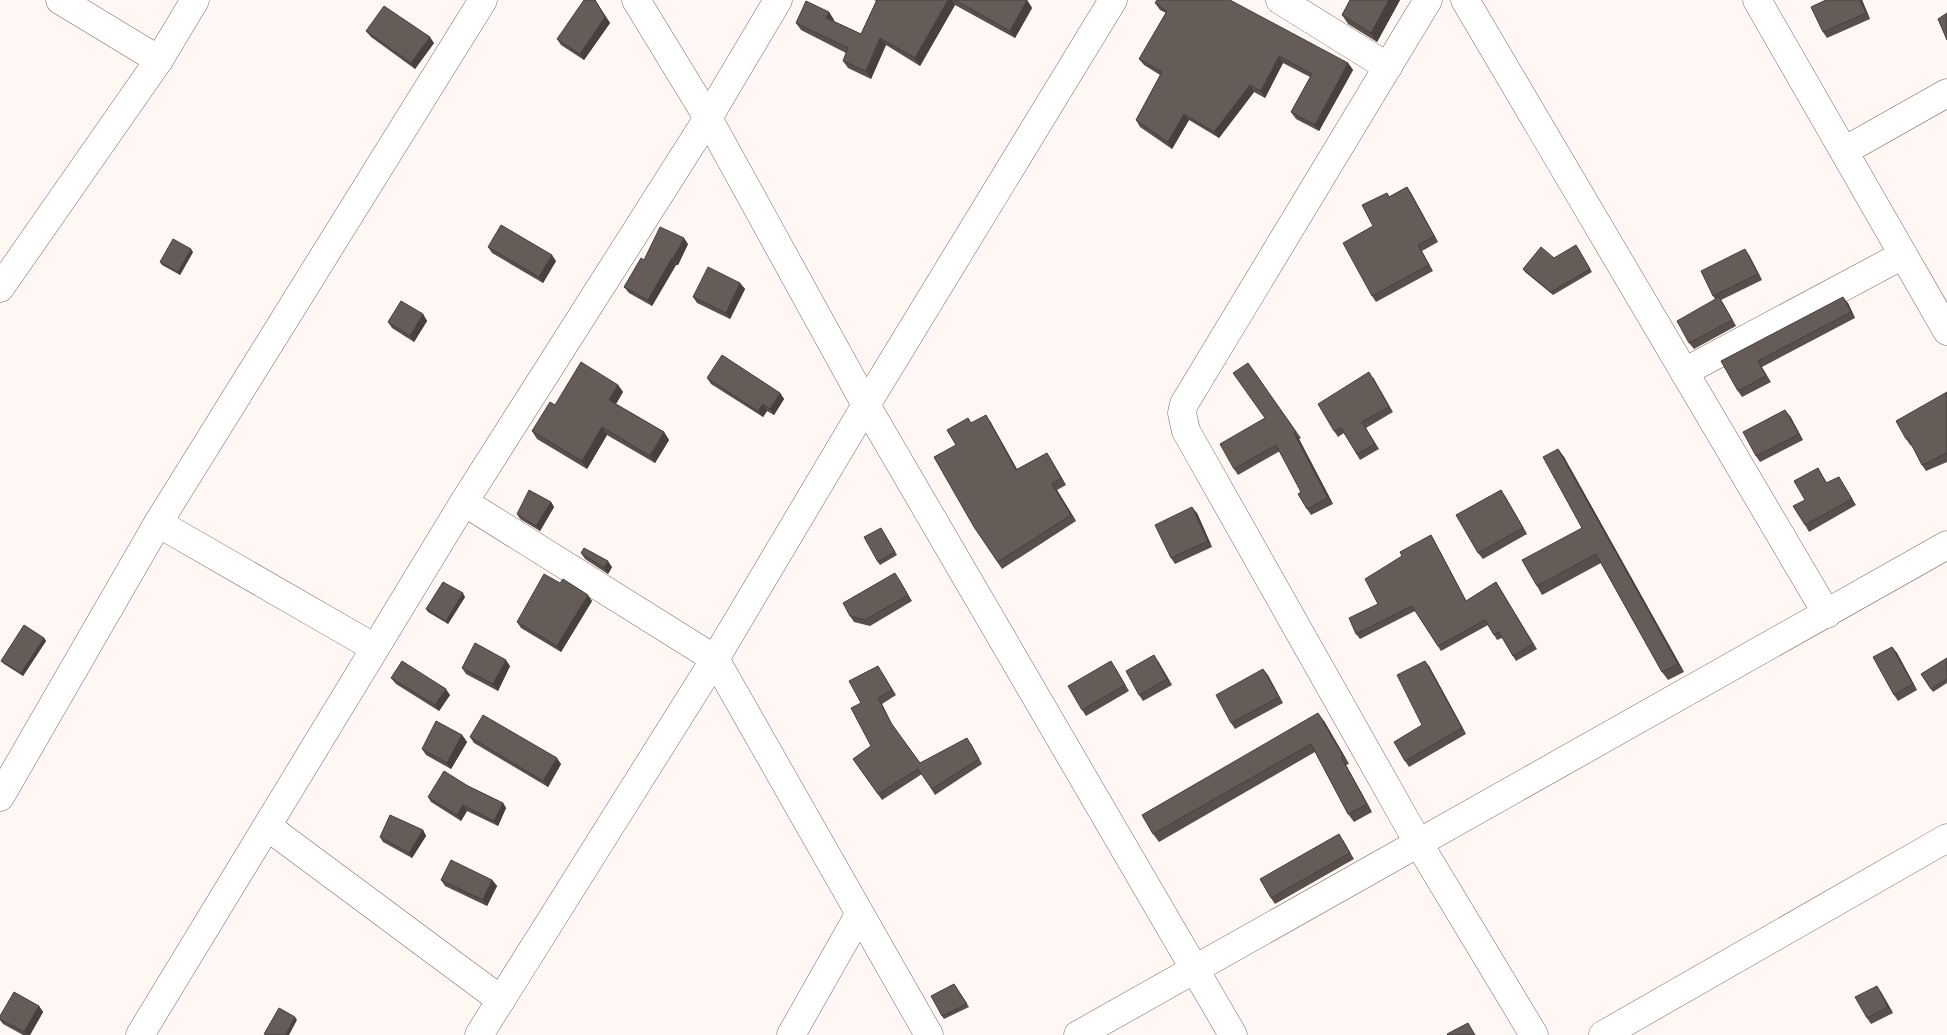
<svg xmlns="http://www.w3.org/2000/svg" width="1947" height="1035" viewBox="0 0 1947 1035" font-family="Overpass,sans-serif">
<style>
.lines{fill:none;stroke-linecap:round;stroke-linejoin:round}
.minor-casing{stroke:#776d66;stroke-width:29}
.minor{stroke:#fff;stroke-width:28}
.wall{fill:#584f4b}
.shaded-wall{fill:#47403d}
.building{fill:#665c57;stroke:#47403d}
</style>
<rect width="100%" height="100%" fill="#fef7f3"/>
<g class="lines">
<g class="minor-casing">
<g id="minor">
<path d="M60 0 159 60"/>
<path d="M636 0 708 118 866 405 1233 1035"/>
<path d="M1280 0 1388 67"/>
<path d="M1428 0 1184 404 1182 413 1186 431 1419 844 1534 1035"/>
<path d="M1465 0 1827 614"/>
<path d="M1757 0 1947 331"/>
<path d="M1844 151 1947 93"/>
<path d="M0 288 159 60 195 0"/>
<path d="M1684 372 1903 255"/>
<path d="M464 502 715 659 929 1035"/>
<path d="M158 523 375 648"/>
<path d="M0 797 158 523 483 0"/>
<path d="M268 827 501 1000"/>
<path d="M140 1035 464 502 708 118 778 0"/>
<path d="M479 1035 715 659 866 405 1113 0"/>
<path d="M791 1035 859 915"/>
<path d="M1078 1035 1947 545"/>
<path d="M1603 1035 1947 838"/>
</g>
</g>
<use href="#minor" class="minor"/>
</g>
<g class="wall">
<path d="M595 0 610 23 584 60 561 45 557 39Z"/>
<path d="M874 0H1027L1032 8 1015 38 955 5 920 66 886 45 871 79 848 68 843 61 846 53 801 30 796 23 829 12 834 20V21L861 34 876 1Z"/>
<path d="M1350 0H1400L1377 42 1348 24 1342 15Z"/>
<path d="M1826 0H1862L1870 19 1827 38 1823 32Z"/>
<path d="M1155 3 1348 63 1353 70 1319 131 1296 119 1291 112 1310 77 1283 63 1265 98 1254 92 1219 138 1189 120 1172 149 1140 127 1136 120 1160 75 1144 65 1139 59 1166 13 1160 10Z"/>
<path d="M366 31 434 43 415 69 371 37Z"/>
<path d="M1407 187 1411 193 1438 242 1422 251 1433 271 1376 302 1372 296 1373 226 1387 193 1389 197Z"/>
<path d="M688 244 678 265H676L652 306 629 293 624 287 644 260Z"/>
<path d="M488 247 556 261 543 283 492 253Z"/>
<path d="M1578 248 1592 272 1553 295 1525 272 1523 269 1554 258Z"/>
<path d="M193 252 180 275 162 265 160 262Z"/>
<path d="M1749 255 1762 280 1721 300 1736 326 1694 349 1689 343 1715 299 1713 296Z"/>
<path d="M740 283 745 289 730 319 697 303 693 297Z"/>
<path d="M1848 303 1855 318 1762 367 1771 382 1742 397 1738 391 1721 361Z"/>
<path d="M423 314 427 321 414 342 392 328 388 322Z"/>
<path d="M1248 363 1301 438 1299 439 1333 504 1311 515 1307 509 1301 492 1280 451 1238 475 1234 469 1265 418Z"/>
<path d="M1373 377 1393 412 1366 428 1379 449 1360 460 1344 433 1338 437 1334 431Z"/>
<path d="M707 378 780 393 784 399 774 415 767 411 763 417 711 384Z"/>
<path d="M618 385 623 392 616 404 664 432 669 440 655 463 607 435 587 469 537 439 532 431 555 405Z"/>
<path d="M1947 392V462L1926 471 1922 465 1912 445 1911 446 1906 439Z"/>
<path d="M1790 416 1803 440 1760 462 1756 456Z"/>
<path d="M990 421 1017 469 1047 453 1066 485 1057 490 1076 521 1002 569 974 527 971 422Z"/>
<path d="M1558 449 1564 457 1684 672 1668 680 1662 672 1601 563 1542 595 1537 586 1582 528Z"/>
<path d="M1818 468 1827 483 1839 477 1856 505 1809 532 1805 525V500Z"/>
<path d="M1505 496 1527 534 1483 559 1478 553Z"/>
<path d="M551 502 554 507 540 531 520 519 517 514Z"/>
<path d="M1197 513 1212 547 1175 564 1171 558Z"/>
<path d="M883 531 897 555 880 565 878 562Z"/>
<path d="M1431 535 1434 540 1466 601 1496 582 1537 649 1516 661 1502 638 1497 640 1488 625 1441 651 1415 611 1360 639 1356 634 1378 604 1402 556Z"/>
<path d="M581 553 612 567 608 574 585 559Z"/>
<path d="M899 579 912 601 870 626 854 622 850 616Z"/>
<path d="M465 597 448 624 428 612 426 609Z"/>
<path d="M592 601 561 652 521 628 517 622Z"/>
<path d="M44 638 46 641 23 676 4 664 1 661Z"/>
<path d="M1892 647 1897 653 1917 690 1898 701 1894 695Z"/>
<path d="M1947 658V683L1933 692 1921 674Z"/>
<path d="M1158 661 1172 685 1143 701 1139 695Z"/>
<path d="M510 666 498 691 466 674 462 668Z"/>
<path d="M1429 666 1466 734 1409 767 1405 761 1422 725Z"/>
<path d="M1115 667 1129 691 1086 716 1082 710Z"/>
<path d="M1263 669 1283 703 1235 729 1231 723Z"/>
<path d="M882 672 896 695 882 704 894 728 920 763 971 744 982 764 935 795 922 774 882 800 853 759 871 746Z"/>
<path d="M391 678 450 695 439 711 396 684Z"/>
<path d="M1324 721 1349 764 1346 765 1372 812 1354 822 1348 814 1315 752 1159 842 1153 834Z"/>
<path d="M462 735 467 742 451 769 426 755 422 749Z"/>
<path d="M470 737 561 764 548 787 474 743Z"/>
<path d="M468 786 503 803 506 808 498 826 467 811 461 821 431 802 428 797Z"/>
<path d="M423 830 426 836 412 858 383 842 380 837Z"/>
<path d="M1343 840 1354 859 1275 904 1271 898Z"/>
<path d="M441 880H492L497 886 487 906 445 886Z"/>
<path d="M954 984 969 1007 944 1019 942 1016Z"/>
<path d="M1881 992 1893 1013 1871 1024 1867 1018Z"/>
<path d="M39 1006 43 1012 30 1035H23L3 1024 0 1020V1016Z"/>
</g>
<g class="shaded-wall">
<path d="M595 0 610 23 584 60 580 54Z"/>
<path d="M948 0H952L955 5 920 66 915 58Z"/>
<path d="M1027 0 1032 8 1015 38 1010 31Z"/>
<path d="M1389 0H1400L1377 42 1371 33Z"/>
<path d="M1860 0H1862L1870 19 1866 13Z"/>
<path d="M829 12 834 20 831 26 826 18Z"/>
<path d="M430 37 434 43 415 69 411 63Z"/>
<path d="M880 38 886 45 871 79 866 71Z"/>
<path d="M1279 56 1283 63 1265 98 1261 91Z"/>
<path d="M1348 63 1353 70 1319 131 1315 125Z"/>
<path d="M1250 85 1254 92 1219 138 1214 132Z"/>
<path d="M1184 114 1189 120 1172 149 1168 142Z"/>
<path d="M1407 187 1411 193 1438 242 1434 236Z"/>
<path d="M684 238 688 244 678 265 673 259Z"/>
<path d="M191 249 193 252 180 275 178 272Z"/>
<path d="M1745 249 1749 255 1762 280 1758 274Z"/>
<path d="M552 255 556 261 543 283 539 277Z"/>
<path d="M672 258 676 265 652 306 648 300Z"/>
<path d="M740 283 745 289 730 319 726 313Z"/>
<path d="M1719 297 1723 303 1736 326 1732 320Z"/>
<path d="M1843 297 1848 303 1855 318 1851 312Z"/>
<path d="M423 314 427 321 414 342 410 336Z"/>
<path d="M618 385 623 392 614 407 609 400Z"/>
<path d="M780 393 784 399 774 415 770 409Z"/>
<path d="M763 404 767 411 763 417 758 411Z"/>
<path d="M1785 410 1790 416 1803 440 1799 434Z"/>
<path d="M986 415 990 421 1021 477 1016 470Z"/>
<path d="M602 427 607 435 587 469 582 461Z"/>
<path d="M664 432 669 440 655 463 650 456Z"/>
<path d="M1294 433 1299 439 1333 504 1328 498Z"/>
<path d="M1558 449 1564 457 1684 672 1678 664Z"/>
<path d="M1047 453 1051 459 1066 485 1061 478Z"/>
<path d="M1052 484 1057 490 1076 521 1071 515Z"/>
<path d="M1501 490 1505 496 1527 534 1523 528Z"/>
<path d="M551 502 554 507 540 531 536 526Z"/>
<path d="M1192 507 1197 513 1212 547 1208 541Z"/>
<path d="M1431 535 1434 540 1469 606 1466 601Z"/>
<path d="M608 561 612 567 608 574 604 568Z"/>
<path d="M463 593 465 597 448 624 446 621Z"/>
<path d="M588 595 592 601 561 652 557 646Z"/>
<path d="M44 638 46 641 23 676 21 673Z"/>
<path d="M1892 647 1897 653 1917 690 1913 684Z"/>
<path d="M1154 655 1158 661 1172 685 1167 679Z"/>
<path d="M506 660 510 666 498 691 493 684Z"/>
<path d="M1425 661 1429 666 1466 734 1462 728Z"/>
<path d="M1263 669 1268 675 1283 703 1279 697Z"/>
<path d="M446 689 450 695 439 711 435 705Z"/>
<path d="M878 698 882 704 894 729 891 723Z"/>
<path d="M1318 713 1324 721 1349 764 1343 756Z"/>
<path d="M462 735 467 742 451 769 447 763Z"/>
<path d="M967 738 971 744 982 764 979 759Z"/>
<path d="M1341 757 1346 765 1372 812 1367 804Z"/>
<path d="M557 758 561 764 548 787 543 781Z"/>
<path d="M503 803 506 808 498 826 494 821Z"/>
<path d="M463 805 467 811 461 821 457 815Z"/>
<path d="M423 830 426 836 412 858 409 853Z"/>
<path d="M492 880 497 886 487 906 483 900Z"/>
<path d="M1877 986 1881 992 1893 1013 1888 1007Z"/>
<path d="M39 1006 43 1012 30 1035H26L24 1032Z"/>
<path d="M295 1017 297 1020 289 1035H285Z"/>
</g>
<g class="building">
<path d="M584 0H595L605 17 580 54 557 39Z"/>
<path d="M877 0H948L915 58 880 38 866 71 843 61 848 48 796 23 806 1 829 12 826 18 861 34Z"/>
<path d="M955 0H1027L1010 31Z"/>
<path d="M1157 0H1230L1348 63 1315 125 1291 112 1312 74 1279 56 1261 91 1250 85 1214 132 1184 114 1168 142 1136 120 1162 72 1139 59 1167 11 1155 3Z"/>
<path d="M1350 0H1389L1371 33 1342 15Z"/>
<path d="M1826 0H1860L1866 13 1823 32 1811 7Z"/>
<path d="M384 6 430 37 411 63 366 31Z"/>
<path d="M1947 13V40L1938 19Z"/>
<path d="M1407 187 1434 236 1418 245 1429 265 1372 296 1343 243 1373 226 1362 205 1387 193 1389 197Z"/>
<path d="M501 225 552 255 539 277 488 247Z"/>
<path d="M660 227 684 238 673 259 672 258 648 300 624 287 641 258 644 260Z"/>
<path d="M173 239 191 249 178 272 160 262Z"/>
<path d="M1576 245 1590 269 1551 292 1523 269 1541 247 1554 258Z"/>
<path d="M1745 249 1758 274 1713 296 1701 271Z"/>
<path d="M708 267 740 283 726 313 693 297Z"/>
<path d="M1719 297 1732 320 1689 343 1677 321Z"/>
<path d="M1843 297 1851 312 1758 361 1766 376 1738 391 1721 361Z"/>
<path d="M401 301 423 314 410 336 388 322Z"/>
<path d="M722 355 780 393 770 409 763 404 758 411 707 378Z"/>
<path d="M581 362 618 385 609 400 664 432 650 456 602 427 582 461 532 431 550 402 555 405Z"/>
<path d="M1248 363 1296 432 1294 433 1328 498 1307 509 1298 494 1301 492 1276 445 1234 469 1220 444 1265 418 1233 373Z"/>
<path d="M1369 372 1389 407 1362 422 1375 444 1357 454 1341 428 1334 431 1318 404Z"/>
<path d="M1947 392V453L1922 465 1908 438 1906 439 1896 421Z"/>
<path d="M1785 410 1799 434 1756 456 1743 432Z"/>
<path d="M986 415 1016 470 1047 453 1061 478 1052 484 1071 515 998 562 974 527 934 457 956 445 947 430 968 418 971 423Z"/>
<path d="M1558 449 1678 664 1662 672 1596 554 1537 586 1522 560 1582 528 1543 457Z"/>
<path d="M1818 468 1826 483 1839 477 1852 499 1805 525 1793 506 1805 500 1794 481Z"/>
<path d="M529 490 551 502 536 526 517 514Z"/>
<path d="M1501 490 1523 528 1478 553 1456 515Z"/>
<path d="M1192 507 1208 541 1171 558 1155 525Z"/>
<path d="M881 528 895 552 878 562 864 537Z"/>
<path d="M1431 535 1466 601 1496 582 1533 644 1513 656 1499 632 1494 635 1485 620 1438 646 1412 606 1356 634 1349 618 1378 604 1365 579 1402 556 1400 552Z"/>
<path d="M584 548 608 561 604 568 581 553Z"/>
<path d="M895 573 908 595 865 620 850 616 843 603Z"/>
<path d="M544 574 560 583 563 579 588 595 557 646 517 622Z"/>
<path d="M443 582 463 593 446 621 426 609Z"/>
<path d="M24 625 44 638 21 673 1 661Z"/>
<path d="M475 643 506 660 493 684 462 668Z"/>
<path d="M1892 647 1913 684 1894 695 1873 657Z"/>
<path d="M1154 655 1167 679 1139 695 1126 671Z"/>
<path d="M1947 658V679L1931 689 1921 674Z"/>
<path d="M402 661 446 689 435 705 391 678Z"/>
<path d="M1111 661 1125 685 1082 710 1068 686Z"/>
<path d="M1425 661 1462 728 1405 761 1394 742 1422 725 1397 675Z"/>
<path d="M878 666 892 690 878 698 891 723 920 763 967 738 979 759 932 789 918 769 878 794 853 759 871 746 851 708 861 703 849 681Z"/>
<path d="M1263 669 1279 697 1231 723 1216 695Z"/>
<path d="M1318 713 1343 756 1341 757 1367 804 1348 814 1311 744 1153 834 1142 815Z"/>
<path d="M483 715 557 758 543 781 470 737Z"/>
<path d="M436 721 462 735 447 763 422 749Z"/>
<path d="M444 771 468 786 503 803 494 821 463 805 457 815 428 797Z"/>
<path d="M390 815 423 830 409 853 380 837Z"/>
<path d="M1339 834 1350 853 1271 898 1260 879Z"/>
<path d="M451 860 492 880 483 900 441 880Z"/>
<path d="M954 984 967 1004 942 1016 931 996Z"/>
<path d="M1877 986 1888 1007 1867 1018 1855 997Z"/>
<path d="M14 992 39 1006 24 1032 0 1019V1016Z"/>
<path d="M279 1008 295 1017 285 1035H267L264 1034Z"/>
<path d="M1468 1023 1475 1035H1448L1447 1034Z"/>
</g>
</svg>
